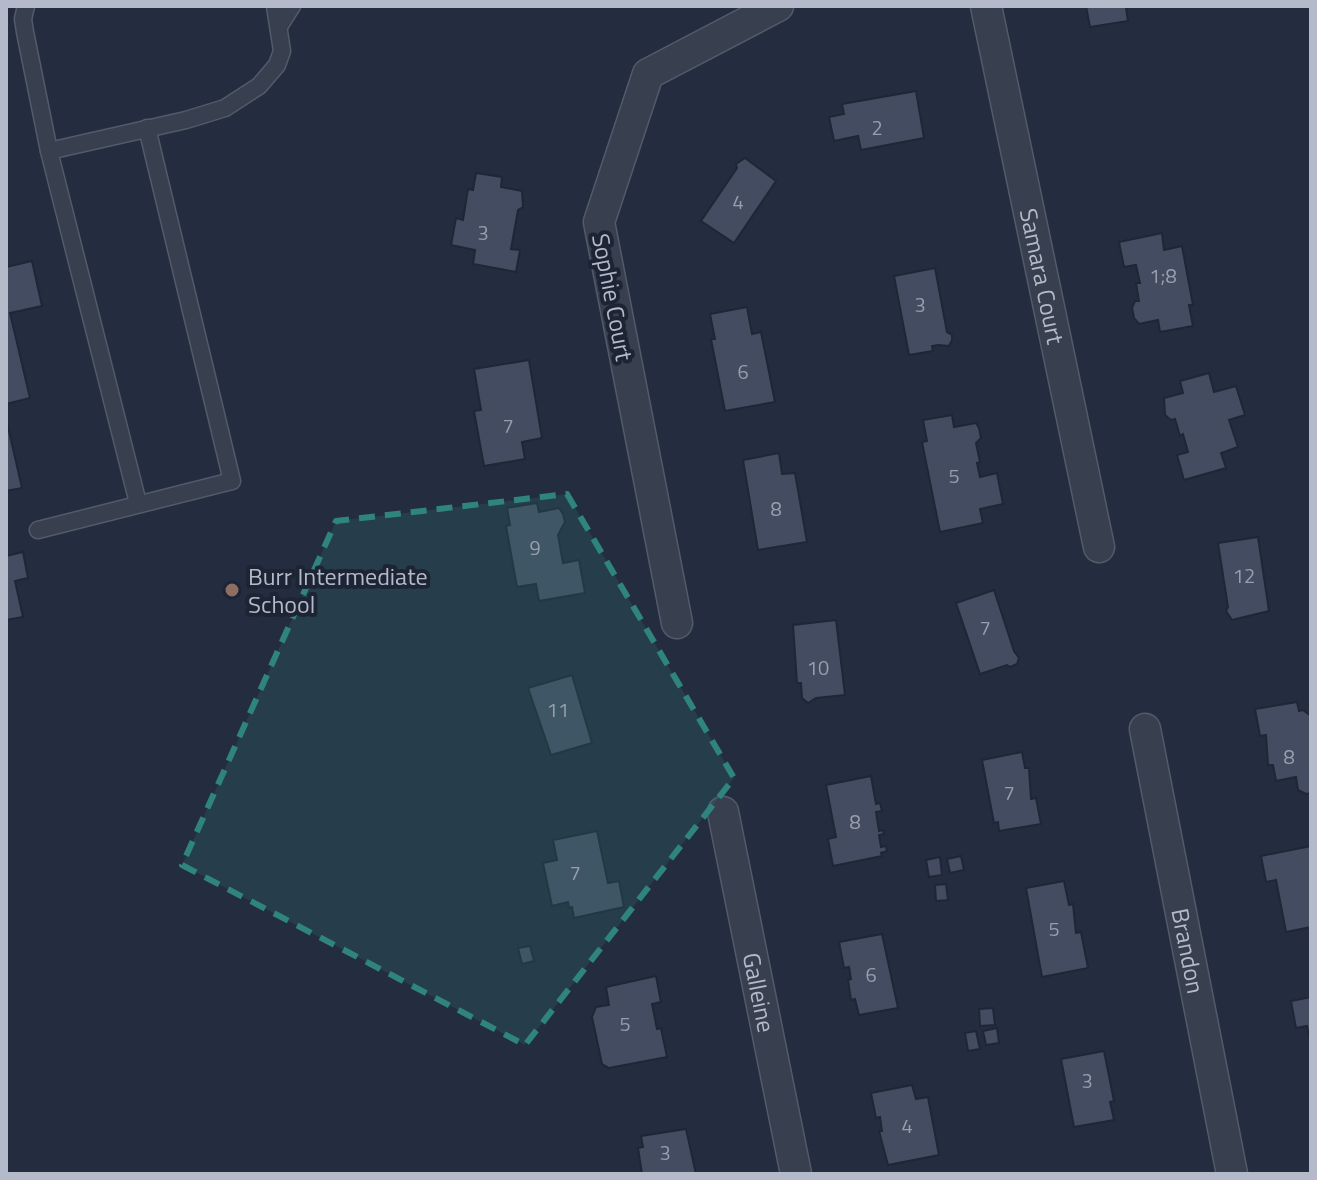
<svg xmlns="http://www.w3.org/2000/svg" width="1317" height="1180" viewBox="0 0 1317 1180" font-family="'Titillium Web',sans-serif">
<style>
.building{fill:#434c61;stroke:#1f2636;stroke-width:2}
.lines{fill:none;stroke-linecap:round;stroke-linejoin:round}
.lane-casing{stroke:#535a69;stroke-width:19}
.street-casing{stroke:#535a69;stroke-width:33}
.lane{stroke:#383f4f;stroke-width:16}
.street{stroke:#383f4f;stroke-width:30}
.marked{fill:#308480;fill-opacity:0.2;stroke:#308480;stroke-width:6;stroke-dasharray:16 10;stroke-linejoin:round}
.education-dot{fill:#8d6e63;stroke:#1d2434;stroke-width:3}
.labels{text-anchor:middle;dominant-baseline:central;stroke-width:8;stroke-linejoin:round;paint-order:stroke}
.number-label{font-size:20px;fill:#989eaf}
.street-label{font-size:24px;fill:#b4bac9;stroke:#1d2434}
.poi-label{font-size:24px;fill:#b4bac9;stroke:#1d2434;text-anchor:start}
</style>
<rect width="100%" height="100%" fill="#242d3f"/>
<g class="building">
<path d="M1086 6H1136L1126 8 1128 21 1090 27Z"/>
<path d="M916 91 924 138 861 150 858 136 834 141 829 117 844 114 842 104Z"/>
<path d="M745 158 776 181 734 243 701 221 737 168 736 164Z"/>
<path d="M476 173 502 177 501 187 522 191 523 207 518 210 511 249 520 250 516 272 473 264 475 250 451 245 456 218 463 220 468 189 473 190Z"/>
<path d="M1162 233 1164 250 1182 246 1193 305H1189L1193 326 1160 332 1158 320 1139 324 1134 318 1132 308 1135 301H1139L1136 283H1140L1136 265 1124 267 1119 242Z"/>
<path d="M32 261 42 306 10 313 30 398 6 404V267Z"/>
<path d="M935 268 947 332 952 335V340L949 346 938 345 932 346 933 351 909 355 894 276Z"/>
<path d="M747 307 752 334 761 332 775 402 725 411 711 339H715L710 314Z"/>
<path d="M529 360 542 438 522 442 525 459 484 466 474 411 481 410 474 369Z"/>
<path d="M1209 373 1214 392 1236 386 1245 415 1229 420 1238 447 1221 453 1226 468 1184 480 1177 455 1188 452 1183 434 1180 436 1175 419 1171 420 1165 415 1164 398 1183 393 1180 381Z"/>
<path d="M952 415 954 427 976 423 979 428 981 438 976 443 980 462 977 463 980 477 997 473 1003 504 980 509 983 523 940 532 922 442 927 441 923 420Z"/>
<path d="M6 418 22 488 6 491Z"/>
<path d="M779 453 782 474 795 473 807 542 758 550 743 460Z"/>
<path d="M537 503 539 512 559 508 563 514 565 522 558 535 563 563 579 560 585 593 539 601 536 584 517 587 506 526 510 525 507 508Z"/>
<path d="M1258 537 1269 611 1232 620 1226 611 1228 607 1218 543Z"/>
<path d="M23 552 28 578 15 581 23 617 6 620V556Z"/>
<path d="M994 590 1014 651 1019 658 1017 664 1010 667 1007 665 980 674 956 603Z"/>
<path d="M836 620 845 695 816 698 808 703 802 698 801 683H797L793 625Z"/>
<path d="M572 675 592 743 551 755 528 688Z"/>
<path d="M1297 702 1299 711 1303 710 1311 716V793L1306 794 1298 790 1296 777 1276 781 1273 765H1268L1266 735 1260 736 1255 709Z"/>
<path d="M1022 752 1025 768H1029L1031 799 1036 798 1041 824 999 831 998 822 994 823 982 760Z"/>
<path d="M871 776 876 804 880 803 882 811 876 812 879 831 883 830 884 834 879 835 881 847 886 846 887 851 881 853 882 856 833 866 828 839 836 837 826 785Z"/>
<path d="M597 831 608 883 619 881 624 907 574 918 572 907 569 908 568 902 552 906 543 863 557 860 553 840Z"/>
<path d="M1311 846V927L1286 932 1276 880 1266 882 1261 856Z"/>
<path d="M961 856 964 870 950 873 947 859Z"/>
<path d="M940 857 942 875 929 877 926 860Z"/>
<path d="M1064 881 1069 905 1073 904 1076 933 1081 932 1088 968 1042 977 1026 888Z"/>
<path d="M946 884 948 900 936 901 935 885Z"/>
<path d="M882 934 898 1008 859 1015 855 999 851 1000 848 980 851 979 849 967 844 968 839 942Z"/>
<path d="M530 946 534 961 522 964 518 948Z"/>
<path d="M656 976 661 1002 652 1004 657 1029 661 1028 667 1057 609 1068 602 1064 592 1017 596 1007 609 1005 606 987Z"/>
<path d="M1311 997V1046L1307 1026 1296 1028 1291 1001Z"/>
<path d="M993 1008 995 1025 980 1026 979 1009Z"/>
<path d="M997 1028 999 1043 986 1045 983 1031Z"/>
<path d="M976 1031 980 1049 968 1051 965 1033Z"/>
<path d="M1104 1051 1114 1101 1110 1102 1114 1120 1074 1127 1061 1059Z"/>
<path d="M912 1085 916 1099 928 1097 939 1155 888 1165 879 1131H882L880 1117 876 1118 871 1093Z"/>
<path d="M686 1129 696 1174H642L638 1148 643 1147 641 1136Z"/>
</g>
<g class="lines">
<g class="lane-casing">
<g id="lane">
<path d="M26 6 23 19 25 32 49 151"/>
<path d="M280 25 292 6"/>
<path d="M138 503 49 151 186 120 225 108 259 86 277 65 282 51 275 6"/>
<path d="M38 530 232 481 147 128"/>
</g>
</g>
<g class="street-casing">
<g id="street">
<path id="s1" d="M986 6 1099 547"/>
<path d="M677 623 599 222 648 74 778 6"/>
<path id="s2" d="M1145 729 1232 1174"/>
<path id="s3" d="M723 812 796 1174"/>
</g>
</g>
<use href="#lane" class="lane"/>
<use href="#street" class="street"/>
</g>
<path class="marked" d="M567 494 734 778 525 1045 182 865 336 521Z"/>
<circle class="education-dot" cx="232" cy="590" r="8"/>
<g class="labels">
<g class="number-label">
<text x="877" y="127">2</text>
<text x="738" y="201">4</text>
<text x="483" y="232">3</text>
<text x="1163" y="275">1;8</text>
<text x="920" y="304">3</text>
<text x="743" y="371">6</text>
<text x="508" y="425">7</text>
<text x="954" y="475">5</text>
<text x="776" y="508">8</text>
<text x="535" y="547">9</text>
<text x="1244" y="575">12</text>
<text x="985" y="627">7</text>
<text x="818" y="667">10</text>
<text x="558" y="709">11</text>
<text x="1289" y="756">8</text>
<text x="1009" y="792">7</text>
<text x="855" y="821">8</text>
<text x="575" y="872">7</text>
<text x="1054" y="928">5</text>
<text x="871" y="974">6</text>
<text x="625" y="1023">5</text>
<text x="1087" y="1080">3</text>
<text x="907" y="1125">4</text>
<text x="665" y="1152">3</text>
</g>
<g class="street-label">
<text stroke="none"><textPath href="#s1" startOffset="276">Samara Court</textPath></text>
<text transform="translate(613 297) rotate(79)">Sophie Court</text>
<text stroke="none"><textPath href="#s2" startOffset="226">Brandon</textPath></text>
<text stroke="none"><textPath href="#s3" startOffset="184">Galleine</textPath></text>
</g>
<g class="poi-label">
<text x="248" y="576">Burr Intermediate<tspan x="248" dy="28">School</tspan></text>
</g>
</g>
<rect width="1317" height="1180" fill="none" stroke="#b4bac9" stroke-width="16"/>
</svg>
